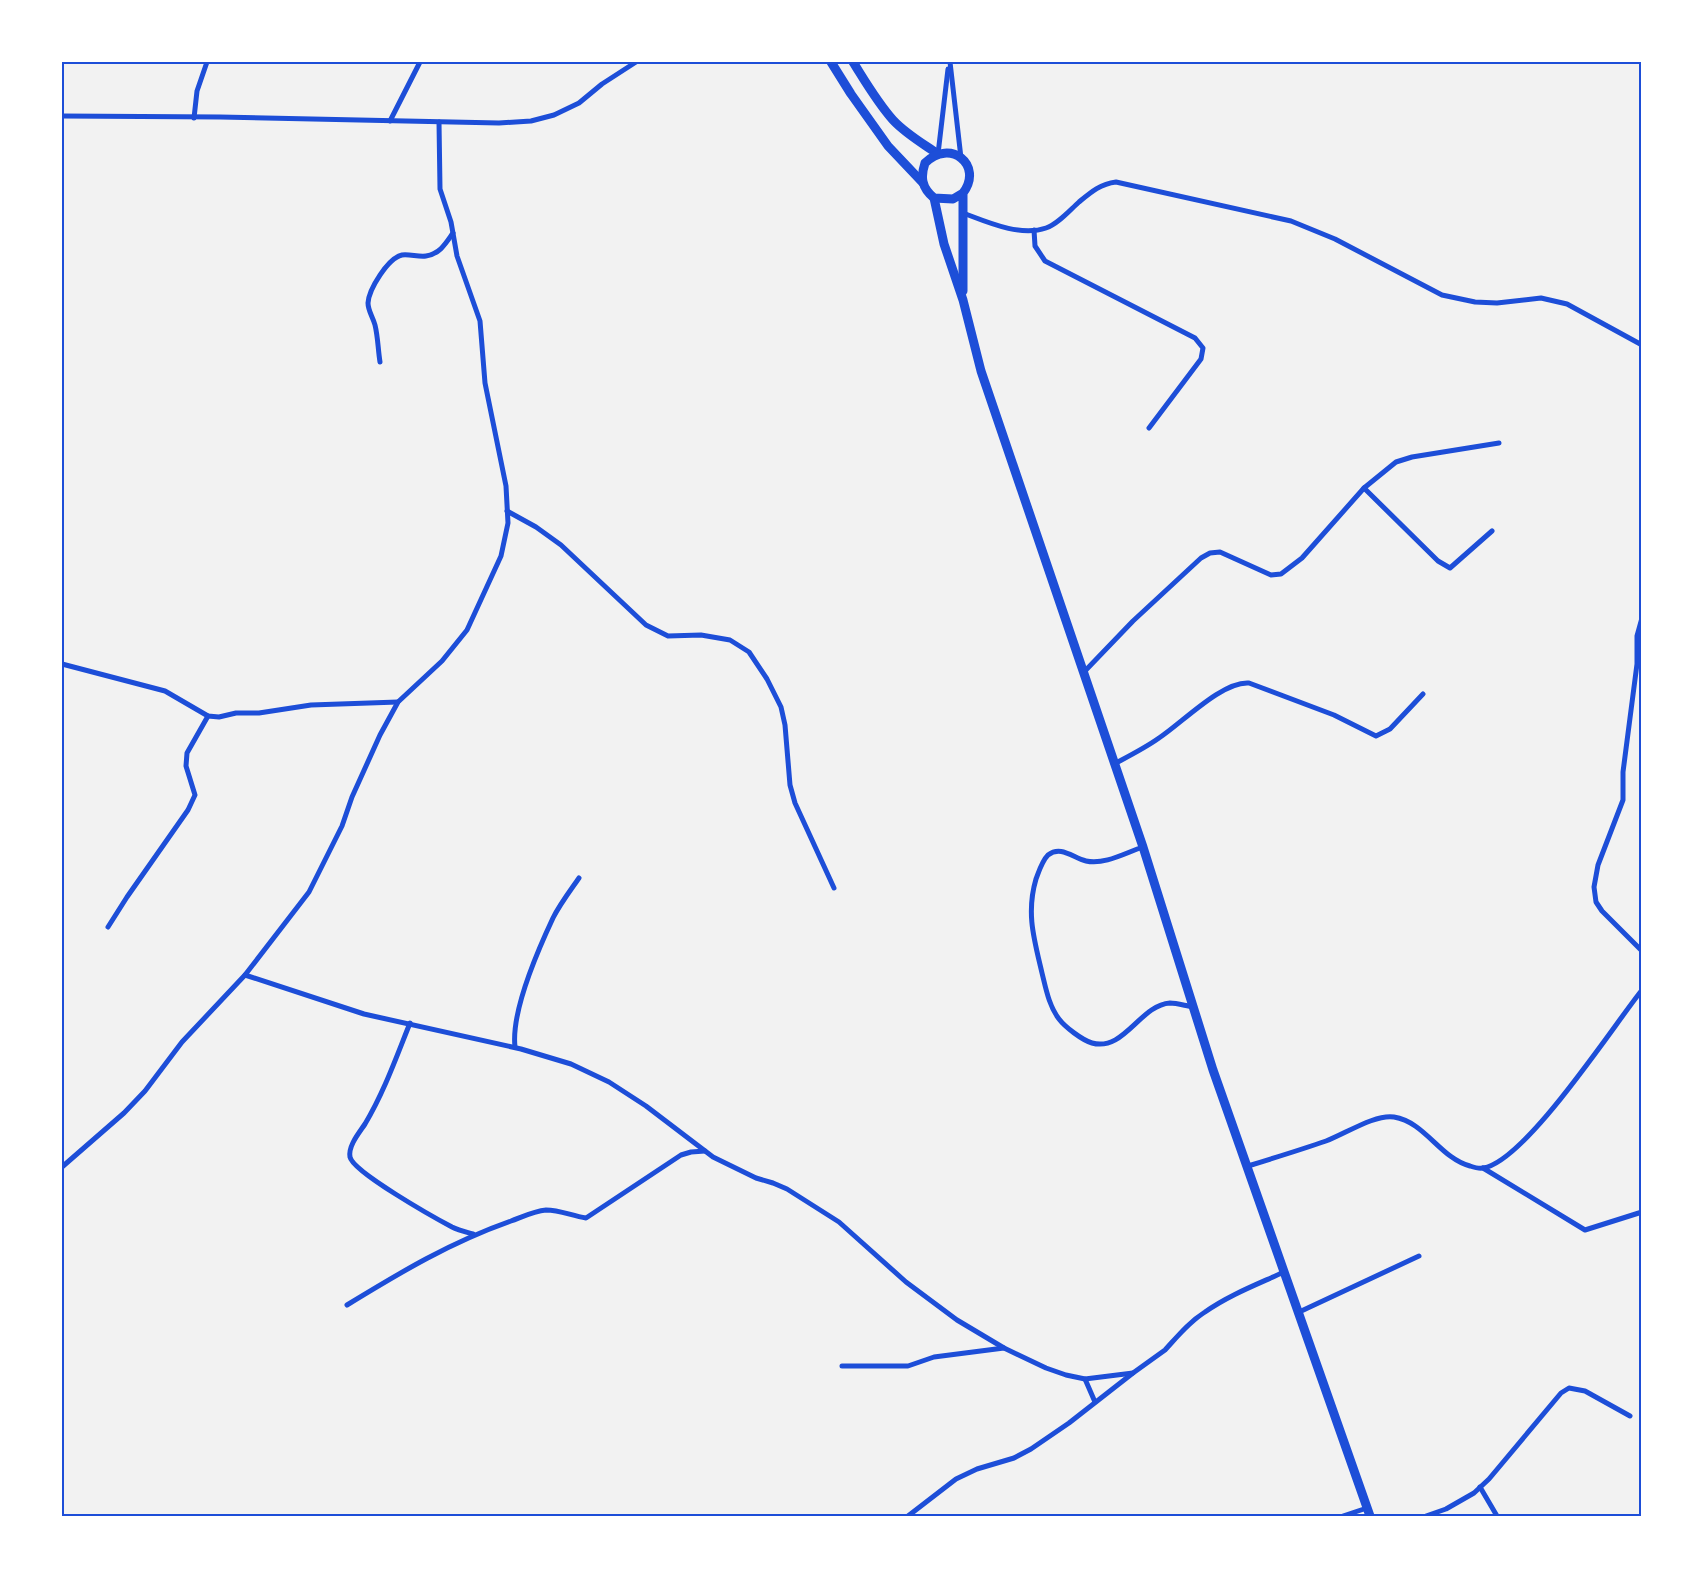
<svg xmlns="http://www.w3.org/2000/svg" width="1703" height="1578" viewBox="0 0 1703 1578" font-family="'PT Serif',serif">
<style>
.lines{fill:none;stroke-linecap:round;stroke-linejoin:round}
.minor{stroke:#1d4ed8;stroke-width:5}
.primary{stroke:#1d4ed8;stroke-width:9}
.neatline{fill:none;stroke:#1d4ed8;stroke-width:2}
</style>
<rect width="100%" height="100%" fill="#f2f2f2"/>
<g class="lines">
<g class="minor">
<path d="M950 62 961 158"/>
<path d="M62 116 220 117 499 123 531 121 554 115 579 103 602 84 636 62"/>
<path d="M194 118 197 91 207 62"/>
<path d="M390 121 420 62"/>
<path d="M938 154 948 69"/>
<path d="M963 213C987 222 1020 237 1046 228 1058 224 1069 211 1079 202 1091 192 1100 184 1116 182L1291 221 1335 239 1442 295 1475 302 1497 303 1541 298 1567 304 1642 345"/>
<path d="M1034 230 1035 246 1045 261 1195 338 1203 348 1201 359 1149 428"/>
<path d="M380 362C378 350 378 337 375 325 373 317 368 311 368 303 369 289 388 258 402 255 410 254 418 257 426 256 440 254 446 243 453 233"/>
<path d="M1364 488 1438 561 1450 568 1492 531"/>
<path d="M507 511 536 527 561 545 646 625 668 636 701 635 730 640 749 652 767 679 781 707 785 725 790 785 795 803 834 888"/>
<path d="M1642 618 1637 636V664L1623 772V800L1598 865 1594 887 1596 902 1602 911 1642 951"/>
<path d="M62 664 165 691 208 716 219 717 236 713H259L311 705 398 702"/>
<path d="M1084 672 1133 621 1201 558 1210 553 1220 552 1271 575 1281 574 1302 558 1364 488 1396 462 1412 457 1499 443"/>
<path d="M1114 764C1129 756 1145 748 1159 738 1182 723 1222 681 1249 683L1334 715 1376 736 1390 729 1423 694"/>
<path d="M1143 847C1125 853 1105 865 1086 861 1073 858 1061 845 1048 855 1042 861 1039 871 1036 879 1026 913 1034 939 1042 973 1046 989 1049 1006 1059 1019 1065 1027 1082 1040 1092 1043 1124 1052 1140 1005 1170 1003 1177 1003 1186 1006 1193 1007"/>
<path d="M108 927 127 897 188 810 195 795 186 766 187 753 208 716"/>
<path d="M245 975 364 1014 521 1049 571 1064 609 1082 646 1106 713 1157 756 1178 773 1183 787 1189 839 1222 906 1282 957 1320 1004 1348 1046 1368 1066 1375 1085 1379 1133 1373"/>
<path d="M410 1023C396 1058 384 1092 365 1124 359 1133 348 1146 350 1157 353 1172 435 1218 452 1227 458 1230 466 1232 473 1234"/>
<path d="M515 1047C511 1012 538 950 553 918 560 904 570 891 579 878"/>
<path d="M1248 1166C1274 1158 1300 1150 1326 1141 1345 1134 1375 1114 1394 1117 1425 1122 1440 1158 1470 1166 1473 1167 1480 1169 1483 1168 1525 1162 1613 1026 1642 990"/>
<path d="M62 1167 124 1113 145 1091 182 1042 245 975 309 892 342 826 352 797 380 735 398 702 442 661 467 630 501 556 508 523 506 486 485 383 480 321 457 256 451 222 440 189 439 122"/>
<path d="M1483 1168 1585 1230 1642 1212"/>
<path d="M347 1305C401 1272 451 1242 511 1221 522 1217 534 1211 546 1210 560 1210 572 1216 586 1218L681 1155 691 1152 705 1151"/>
<path d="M1297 1313 1419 1256"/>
<path d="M842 1366H908L934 1357 1004 1348"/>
<path d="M1085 1379 1095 1402"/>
<path d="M1480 1487 1497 1516"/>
<path d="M908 1516 956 1479 977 1469 1014 1458 1031 1449 1069 1423 1133 1373 1165 1350C1177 1337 1189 1322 1205 1312 1229 1295 1258 1284 1284 1272"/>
<path d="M1343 1516 1367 1508"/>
<path d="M1426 1516 1446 1509 1474 1493 1489 1479 1561 1393 1569 1388 1585 1391 1630 1416"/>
</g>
<g class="primary">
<path d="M831 62 851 94 888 146 923 183"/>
<path d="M853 62C865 81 877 102 893 120 906 134 922 143 938 154"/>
<path d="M963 193 953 199 934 198C922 188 920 178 925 163 950 138 984 165 963 193V291"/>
<path d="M934 198 944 244 963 300 981 371 1143 847 1213 1070 1370 1516"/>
</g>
</g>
<rect width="1703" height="1578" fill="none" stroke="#ffffff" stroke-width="126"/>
<rect x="63" y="63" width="1577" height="1452" class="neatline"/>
</svg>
